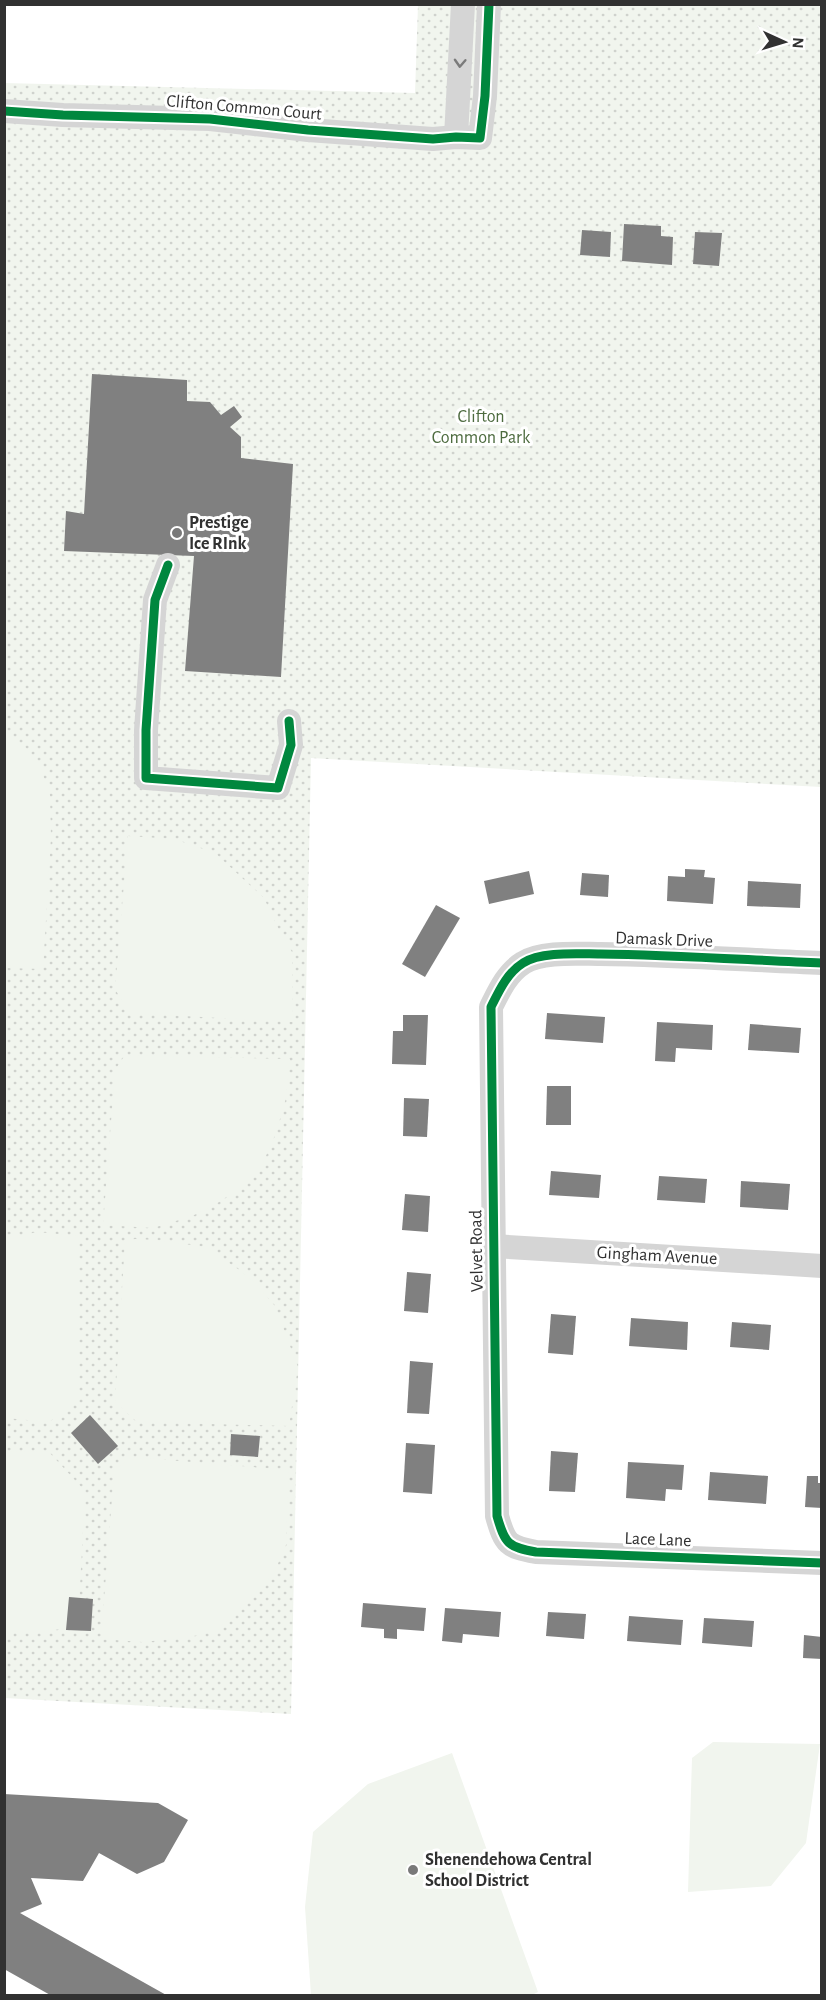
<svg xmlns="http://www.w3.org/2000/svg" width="826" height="2000" viewBox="0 0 826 2000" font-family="'Alegreya Sans',sans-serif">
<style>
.park{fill:url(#park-dots)}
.garden{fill:#f1f5ee}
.building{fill:#808080}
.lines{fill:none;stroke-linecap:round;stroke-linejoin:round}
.minor{stroke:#d5d5d5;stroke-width:24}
.cycleway-casing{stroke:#fff;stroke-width:13}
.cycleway{stroke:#00873e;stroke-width:9}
.oneway{stroke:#7b7b7b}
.poi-dot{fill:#797979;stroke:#fff;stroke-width:2}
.labels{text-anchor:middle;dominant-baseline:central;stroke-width:6;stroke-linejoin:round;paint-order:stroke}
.street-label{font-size:18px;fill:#313131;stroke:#fff}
.park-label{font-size:18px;fill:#4d6b3f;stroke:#fff}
.poi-label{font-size:18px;font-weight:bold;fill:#313131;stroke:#fff;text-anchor:start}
</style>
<defs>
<pattern id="park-dots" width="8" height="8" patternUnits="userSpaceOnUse" patternTransform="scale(1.5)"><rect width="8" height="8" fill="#f1f5ee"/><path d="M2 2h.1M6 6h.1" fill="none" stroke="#cfd2cd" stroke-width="1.8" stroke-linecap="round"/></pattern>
</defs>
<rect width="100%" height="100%" fill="#fff"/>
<path class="park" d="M418 5H821V787L311 758 291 1714 5 1698 4 83 415 93Z"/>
<g class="garden">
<path d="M5 729 26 748 40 766 50 795 51 837 43 969 5 968Z"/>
<path d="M128 836 174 839 215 853 264 898 278 928 292 952 293 1022 129 1013 115 989Z"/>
<path d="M125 1055 290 1059 286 1098 276 1133 262 1165 237 1190 213 1206 192 1216 153 1228 103 1225 115 1070Z"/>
<path d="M37 1232 79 1236V1400L49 1422 5 1418V1239Z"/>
<path d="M135 1239 157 1240 205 1247 241 1271 255 1283 275 1306 298 1367 289 1426 137 1422 115 1402 125 1241Z"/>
<path d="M4 1451 49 1452 85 1491 78 1626 37 1633 5 1631Z"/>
<path d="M130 1457 289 1470 286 1545 274 1573 251 1598 216 1631 185 1638 142 1642 101 1639 114 1472Z"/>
<path d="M713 1742 820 1744 806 1843 771 1886 688 1892 692 1758Z"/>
<path d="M452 1753 538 1992 530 1996 311 1995 305 1907 313 1832 368 1784Z"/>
</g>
<g class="building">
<path d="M624 224 661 226V236L673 237 672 265 622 261Z"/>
<path d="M582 230 611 232 610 257 580 255Z"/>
<path d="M695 232 722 233 719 266 693 264Z"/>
<path d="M92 374 187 380V401L210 402 221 415 234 406 242 417 230 427 241 437V458L293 464 281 677 185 671 194 556 64 551 66 511 84 514Z"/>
<path d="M685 869 705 870 704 877 715 878 713 904 667 901 668 876 685 877Z"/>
<path d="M529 871 534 894 489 904 484 881Z"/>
<path d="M582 873 609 875 608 897 580 895Z"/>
<path d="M748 881 801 884 800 908 747 906Z"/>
<path d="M436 905 460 918 425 977 402 964Z"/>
<path d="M547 1013 605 1017 603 1043 545 1039Z"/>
<path d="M403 1015H428L426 1065 392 1064 393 1031H403Z"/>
<path d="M657 1022 713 1025 712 1050 676 1048 675 1062 655 1061Z"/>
<path d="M750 1024 801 1028 799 1053 748 1050Z"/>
<path d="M547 1086H571V1125H546Z"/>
<path d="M404 1098 429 1099 427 1137 403 1136Z"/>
<path d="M551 1171 601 1175 599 1198 549 1195Z"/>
<path d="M659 1176 707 1179 705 1203 657 1200Z"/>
<path d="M741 1181 790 1184 788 1210 740 1207Z"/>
<path d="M405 1194 430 1196 428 1232 402 1230Z"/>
<path d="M407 1272 431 1274 428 1313 404 1311Z"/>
<path d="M551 1314 576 1316 573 1355 548 1353Z"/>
<path d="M631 1318 688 1322 687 1350 629 1346Z"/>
<path d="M732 1322 771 1325 769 1350 730 1347Z"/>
<path d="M410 1361 433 1363 429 1414 407 1413Z"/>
<path d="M90 1415 118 1446 98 1464 71 1433Z"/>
<path d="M231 1434 260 1436 258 1457 230 1455Z"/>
<path d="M406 1443 435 1445 432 1494 403 1492Z"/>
<path d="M551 1451 578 1453 575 1492 549 1491Z"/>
<path d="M628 1462 684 1465 682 1490 666 1489 665 1501 626 1498Z"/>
<path d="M710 1472 768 1476 766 1504 708 1500Z"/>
<path d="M807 1476H818V1483H822V1508L805 1507Z"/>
<path d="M69 1597 93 1599 91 1631 66 1630Z"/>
<path d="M363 1603 426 1608 424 1631 397 1629V1639L384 1638V1629L361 1627Z"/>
<path d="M445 1608 501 1612 499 1637 463 1634 462 1643 442 1641Z"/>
<path d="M548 1612 586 1614 584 1639 546 1636Z"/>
<path d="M629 1616 683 1620 681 1645 627 1641Z"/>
<path d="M704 1618 754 1621 752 1647 702 1643Z"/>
<path d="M804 1635 822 1637V1659L803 1658Z"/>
<path d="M4 1794 158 1803 188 1820 164 1862 137 1874 99 1853 83 1881 31 1878 42 1904 20 1913 168 1996H52L4 1969Z"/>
</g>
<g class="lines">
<g class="minor">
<path d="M4 111 63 115 210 119 308 130 433 139 456 137 480 138 485 96 489 4"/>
<path d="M456 137 463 4"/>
<path d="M168 565 155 600 146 730V778L278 788 291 745 289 721"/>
<path d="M822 963C748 960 674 955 600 954 579 954 541 951 523 963 507 973 499 991 491 1007L497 1516C505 1544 508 1547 536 1552L822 1563"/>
<path d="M493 1246 822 1266"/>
</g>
<g class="cycleway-casing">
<g id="cycleway">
<path d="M4 111 63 115 210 119 308 130 433 139 456 137 480 138 485 96 489 4"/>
<path d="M168 565 155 600 146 730V778L278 788 291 745 289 721"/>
<path d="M822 963C748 960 674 955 600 954 579 954 541 951 523 963 507 973 499 991 491 1007L497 1516C505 1544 508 1547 536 1552L822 1563"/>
</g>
</g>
<use href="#cycleway" class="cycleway"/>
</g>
<defs><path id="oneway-chevron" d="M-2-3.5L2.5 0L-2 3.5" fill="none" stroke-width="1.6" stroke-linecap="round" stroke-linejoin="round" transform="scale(1.5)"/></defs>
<use class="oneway" href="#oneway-chevron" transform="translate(460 63) rotate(93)"/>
<g class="poi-dot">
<circle cx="177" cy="533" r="6"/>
<circle cx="413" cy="1870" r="6"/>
</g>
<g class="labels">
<g class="street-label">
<text transform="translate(244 108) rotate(5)">Clifton Common Court</text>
<text transform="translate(664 940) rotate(2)">Damask Drive</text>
<text transform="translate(477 1251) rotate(-91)">Velvet Road</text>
<text transform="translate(657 1256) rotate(3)">Gingham Avenue</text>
<text transform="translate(658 1540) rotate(2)">Lace Lane</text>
</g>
<g class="park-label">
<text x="481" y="417">Clifton<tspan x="481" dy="21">Common Park</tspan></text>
</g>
<g class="poi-label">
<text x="189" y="523">Prestige<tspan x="189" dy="21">Ice RInk</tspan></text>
<text x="425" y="1860">Shenendehowa Central<tspan x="425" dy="21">School District</tspan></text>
</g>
</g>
<rect width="826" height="2000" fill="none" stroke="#313131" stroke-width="12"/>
<g transform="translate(784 42) rotate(94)" stroke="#ffffff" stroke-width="4.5" paint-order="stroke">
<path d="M0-4.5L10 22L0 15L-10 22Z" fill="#313131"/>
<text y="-9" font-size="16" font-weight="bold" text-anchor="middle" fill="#313131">N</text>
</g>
</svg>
